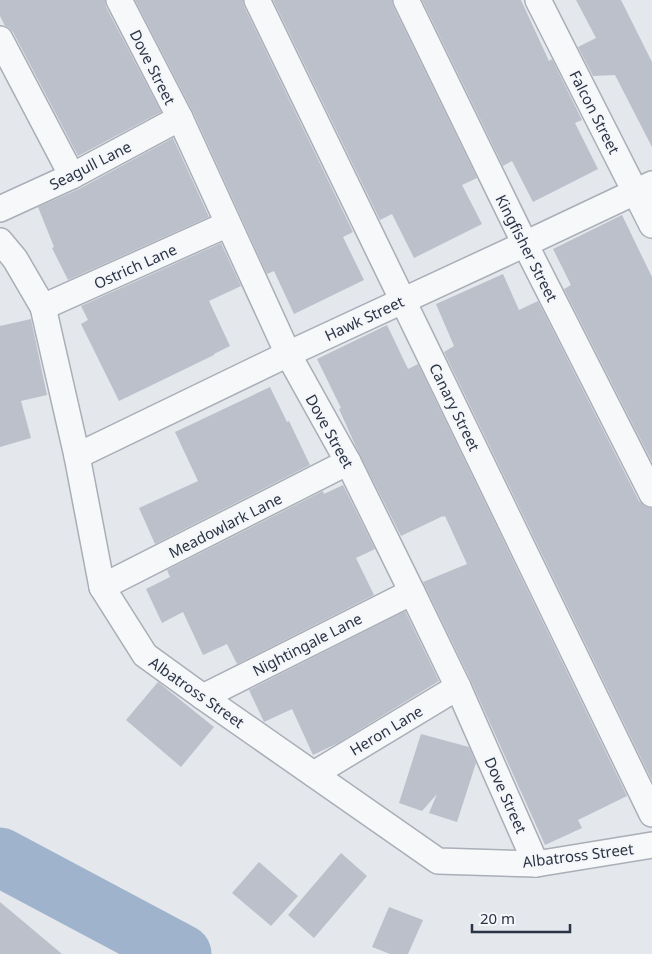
<svg xmlns="http://www.w3.org/2000/svg" width="652" height="954" viewBox="0 0 652 954" font-family="'Noto Sans',sans-serif">
<style>
.lines{fill:none;stroke-linecap:round;stroke-linejoin:round}
.river{stroke:#9fb4cc;stroke-width:59}
.building{fill:#bbc0ca}
.minor-casing{stroke:#a9aeb7;stroke-width:28}
.minor{stroke:#f7f8fa;stroke-width:25}
.labels{text-anchor:middle;dominant-baseline:central;stroke-width:4.5;stroke-linejoin:round;paint-order:stroke}
.street-label{font-size:15px;fill:#2b3445;stroke:#f4f6f9}
</style>
<rect width="100%" height="100%" fill="#e4e7ec"/>
<g class="lines">
<path class="river" d="M0 857 182 954"/>
</g>
<g class="building">
<path d="M0 0H105L106 7 161 112 78 156 13 32 8 27 5 26 0 16Z"/>
<path d="M135 0H243L244 6 353 232 343 237 364 280 294 314 274 271 267 274 193 112Z"/>
<path d="M273 0H392L393 6 477 178 462 185 482 224 414 258 392 214 380 220Z"/>
<path d="M422 0H521L549 61 552 59 582 120 575 123 598 169 533 202 512 161 503 166Z"/>
<path d="M576 0H621L652 62V147L615 75 593 76 578 47 596 38Z"/>
<path d="M173 138 209 217 68 280 52 248 54 247 38 207 79 189Z"/>
<path d="M622 215 652 277V462L564 289 571 285 553 249Z"/>
<path d="M221 243 241 286 209 301 230 346 214 354V355L119 401 81 324 88 320 81 306Z"/>
<path d="M503 274 519 310 538 301 639 501 645 506 652 508V781L444 352 454 346 436 304Z"/>
<path d="M31 319 47 395 21 401 31 438 0 447V326Z"/>
<path d="M387 325 408 369 418 364 627 796 578 820 582 828 545 845 471 681 423 582 467 564 445 516 443 517V516L401 536 356 447 339 409 341 408 317 359Z"/>
<path d="M270 387 287 422 289 421 310 465 155 544 139 508 198 481 175 432Z"/>
<path d="M343 485 375 549 356 558 374 595 237 664 227 644 203 655 183 612 162 623 146 589 170 577 167 570 323 491 324 494Z"/>
<path d="M405 611 439 681 338 743 313 755 292 709 264 722 249 690Z"/>
<path d="M158 682 214 727 181 767 126 720Z"/>
<path d="M421 734 469 747 476 763 457 822 429 813 437 794 422 811 399 803Z"/>
<path d="M341 853 367 876 314 938 288 915Z"/>
<path d="M259 862 298 896 271 926 232 893Z"/>
<path d="M0 902 62 954H0Z"/>
<path d="M389 907 423 920 408 954H390L372 947Z"/>
</g>
<g class="lines">
<g class="minor-casing">
<g id="minor">
<path d="M119 0 180 118 288 354 348 462 412 592 458 687 536 864"/>
<path d="M257 0 652 814"/>
<path d="M406 0 525 244 652 494"/>
<path d="M538 0 652 225"/>
<path d="M0 39 72 176"/>
<path d="M0 209 72 176 180 118"/>
<path d="M0 241 15 259 43 307 77 456 102 587 145 655 203 697 438 861 536 864 652 845"/>
<path d="M43 307 228 224"/>
<path d="M77 456 288 354 525 244 652 184"/>
<path d="M102 587 348 462"/>
<path d="M203 697 412 592"/>
<path d="M314 774 458 687"/>
</g>
</g>
<use href="#minor" class="minor"/>
</g>
<g class="labels">
<g class="street-label">
<text transform="translate(153 67) rotate(63)">Dove Street</text>
<text transform="translate(595 112) rotate(63)">Falcon Street</text>
<text transform="translate(90 165) rotate(-27)">Seagull Lane</text>
<text transform="translate(527 248) rotate(63)">Kingfisher Street</text>
<text transform="translate(135 266) rotate(-24)">Ostrich Lane</text>
<text transform="translate(364 318) rotate(-25)">Hawk Street</text>
<text transform="translate(455 407) rotate(64)">Canary Street</text>
<text transform="translate(330 431) rotate(61)">Dove Street</text>
<text transform="translate(225 525) rotate(-27)">Meadowlark Lane</text>
<text transform="translate(307 644) rotate(-27)">Nightingale Lane</text>
<text transform="translate(197 692) rotate(35)">Albatross Street</text>
<text transform="translate(386 730) rotate(-31)">Heron Lane</text>
<text transform="translate(506 795) rotate(66)">Dove Street</text>
<text transform="translate(578 855) rotate(-7)">Albatross Street</text>
</g>
</g>
<path d="M472 924v8h98v-8" fill="none" stroke="#2b3445" stroke-width="2.5"/>
<text x="480" y="924" font-size="15" fill="#2b3445" stroke="#f4f6f9" stroke-width="4" paint-order="stroke">20 m</text>
</svg>
